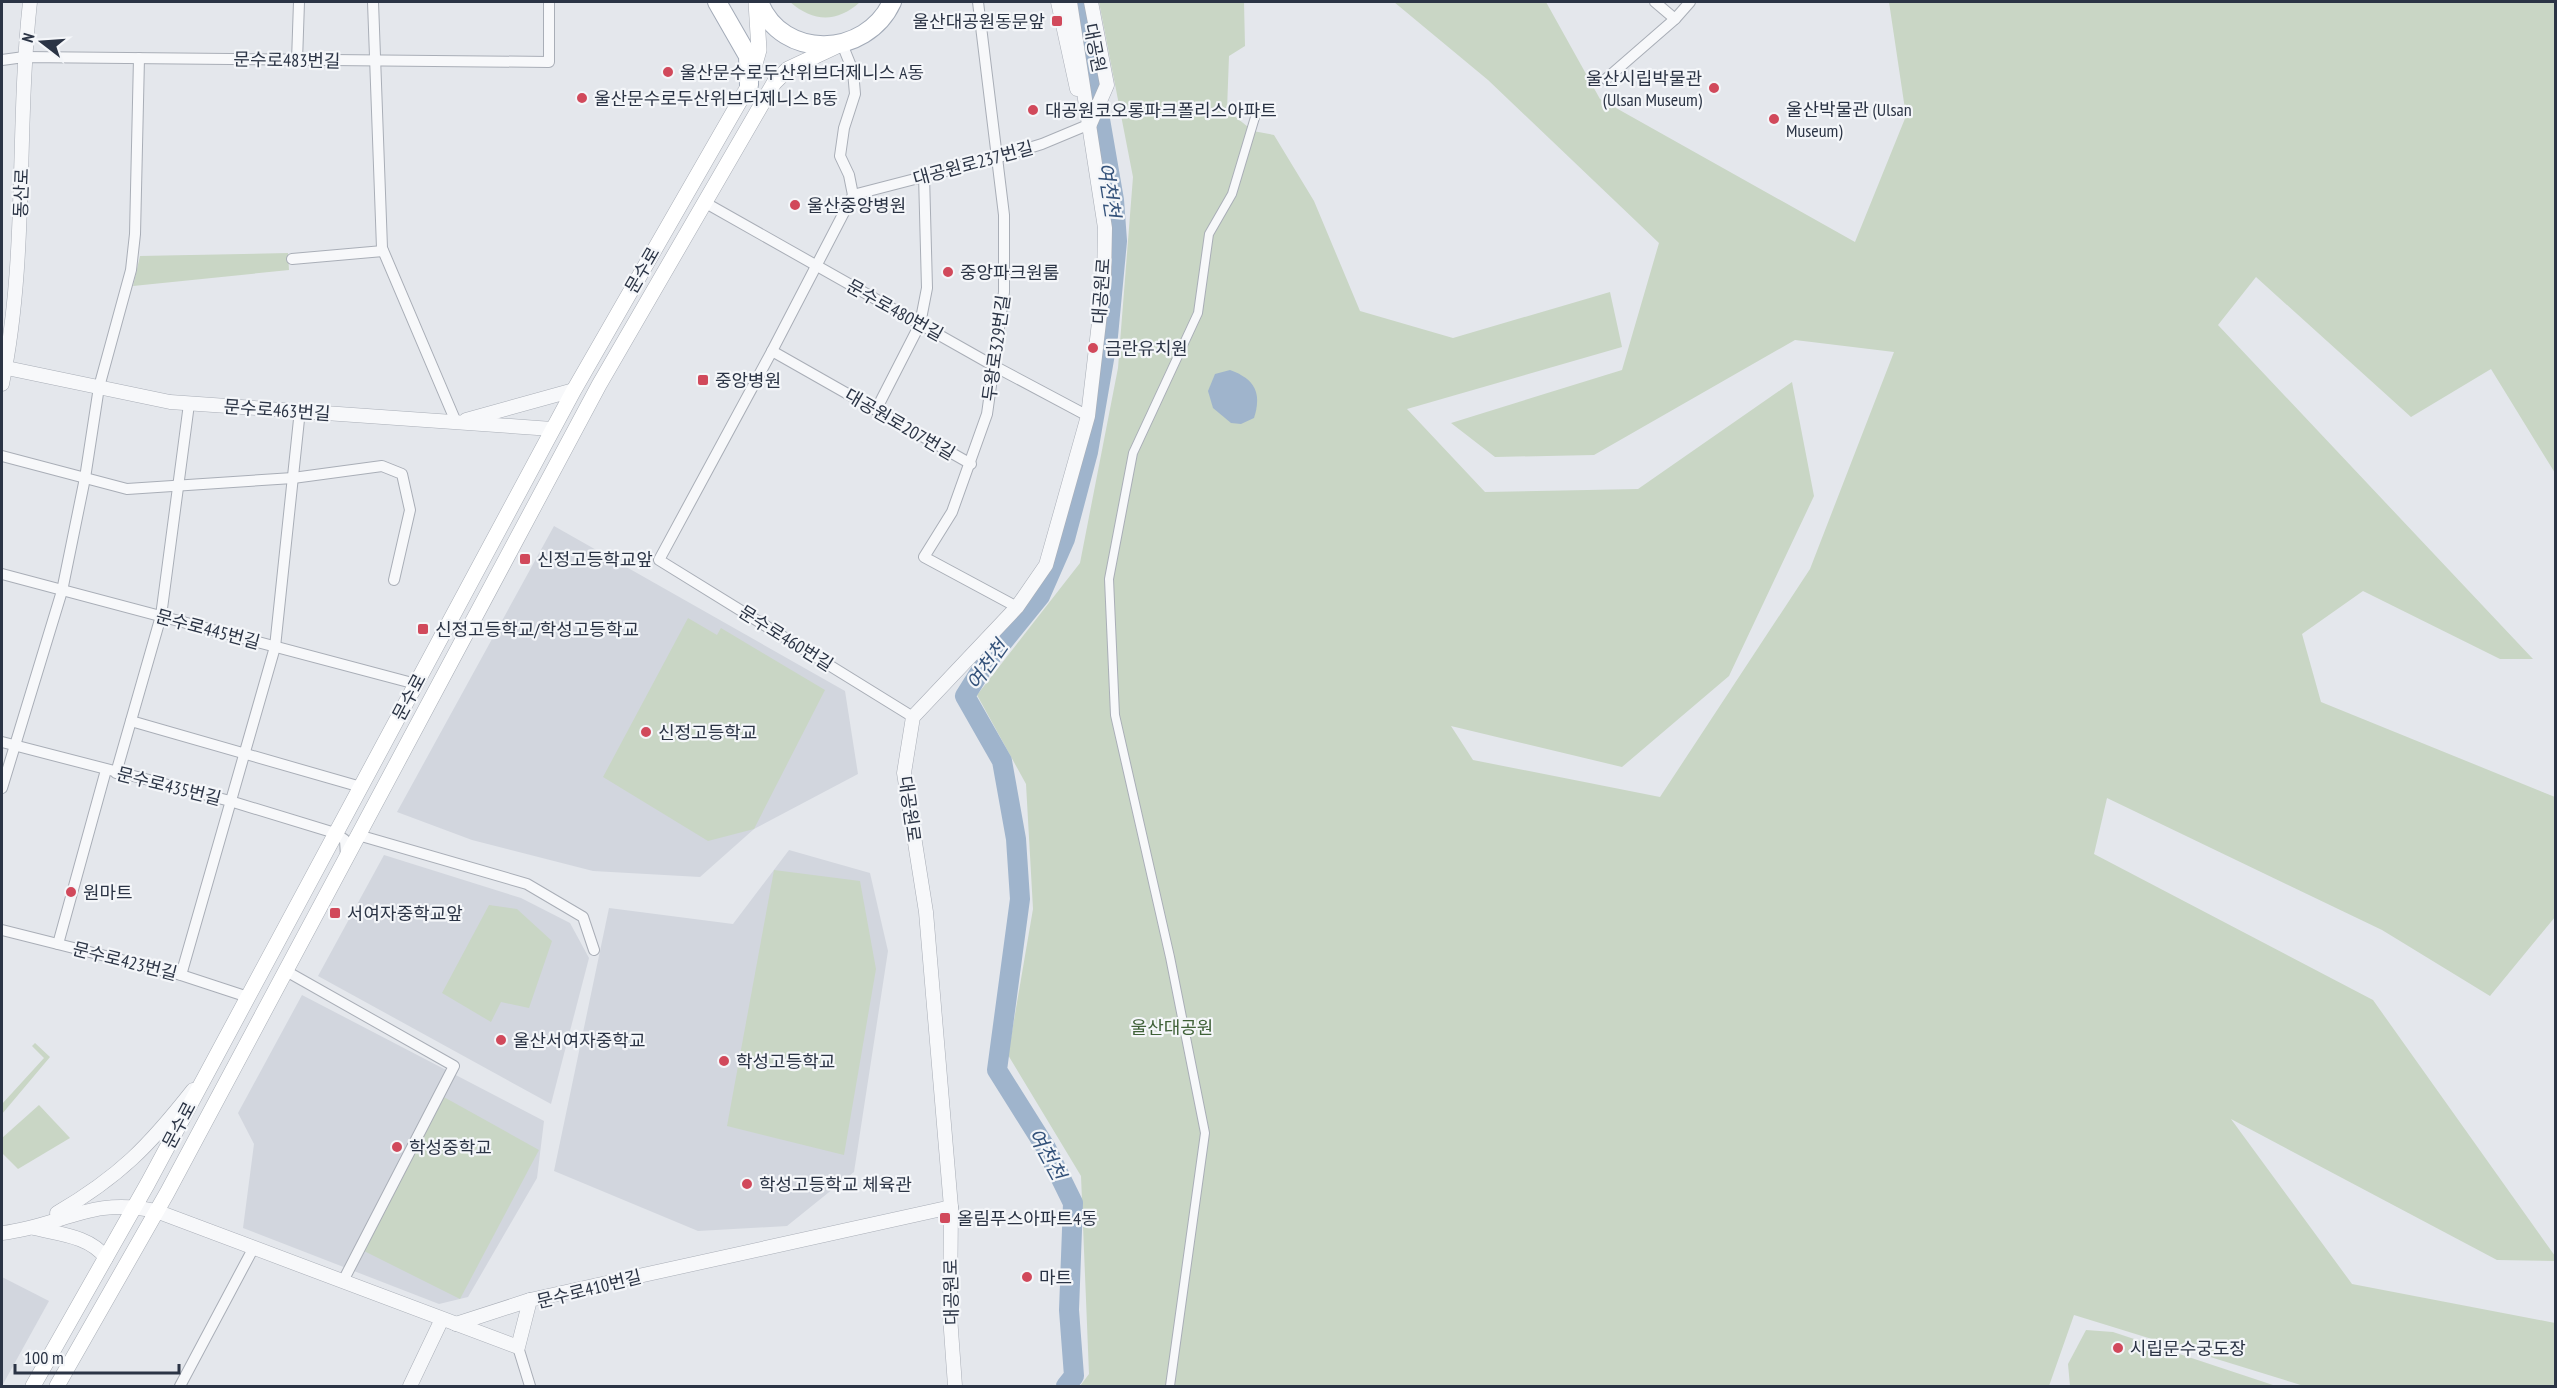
<svg xmlns="http://www.w3.org/2000/svg" width="2557" height="1388" viewBox="0 0 2557 1388" font-family="'PT Sans Narrow','Noto Sans KR',sans-serif">
<style>
.built{fill:#d2d6de}
.green{fill:#c9d6c5}
.water{fill:#9fb4cc}
.lines{fill:none;stroke-linecap:round;stroke-linejoin:round}
.river{stroke:#9fb4cc;stroke-width:20}
.pedestrian-casing{stroke:#a9aeb7;stroke-width:10}
.minor-casing{stroke:#a9aeb7;stroke-width:12}
.tertiary-casing{stroke:#a9aeb7;stroke-width:15}
.secondary-casing{stroke:#a9aeb7;stroke-width:16}
.primary-casing{stroke:#a3abb8;stroke-width:20}
.pedestrian{stroke:#f7f8fa;stroke-width:8}
.minor{stroke:#f7f8fa;stroke-width:10}
.tertiary{stroke:#f7f8fa;stroke-width:14}
.secondary{stroke:#fff;stroke-width:15}
.primary{stroke:#fff;stroke-width:18}
.poi-dot{fill:#d1495b;stroke:#f4f6f9;stroke-width:2}
.labels{text-anchor:middle;dominant-baseline:central;stroke-width:4.5;stroke-linejoin:round;paint-order:stroke}
.poi-label{font-size:18px;fill:#2b3445;stroke:#f4f6f9;text-anchor:start}
.street-label{font-size:18px;fill:#2b3445;stroke:#f4f6f9}
.park-label{font-size:18px;fill:#3f6138;stroke:#f4f6f9}
.water-label{font-size:20px;font-style:italic;fill:#34527a;stroke:#f4f6f9}
</style>
<rect width="100%" height="100%" fill="#e4e7ec"/>
<g class="built">
<path d="M554 526 845 691 858 774 754 829 700 877 593 871 472 840 397 812Z"/>
<path d="M789 850 870 873 888 951 854 1172 787 1226 698 1231 554 1171 609 908 733 924Z"/>
<path d="M384 855 521 898 570 923 589 958 551 1104 318 976Z"/>
<path d="M302 995 544 1121 537 1178 468 1297 439 1304 243 1228 254 1144 238 1113Z"/>
<path d="M2 1277 49 1301 2 1386Z"/>
</g>
<g class="green">
<path d="M790 2H860C837 23 813 22 790 2Z"/>
<path d="M1099 2H1244L1245 46 1229 56 1227 110 1253 131 1274 135 1314 201 1360 311 1453 338 1610 292 1622 347 1407 409 1485 492 1638 489 1792 382 1814 496 1729 676 1622 767 1451 726 1473 760 1660 797 1810 569 1894 352 1795 340 1594 455 1495 457 1451 423 1622 370 1659 243 1488 80 1394 2H1546L1600 99 1855 242 1906 116 1889 2H2555V473L2491 369 2411 417 2256 277 2218 325 2533 659H2500L2363 591 2302 634 2321 702 2555 797V917L2490 996 2382 930 2107 798 2094 854 2373 1000 2555 1256V1261L2497 1260 2231 1119 2352 1284 2555 1323V1386H2304L2074 1315 2049 1386H1080L1089 1374 1081 1176 1008 1055 1033 909 1026 784 977 695 1080 563 1118 368 1133 177Z"/>
<path d="M288 253 289 270 133 286 140 256Z"/>
<path d="M688 618 717 635 721 628 825 690 754 829 708 841 603 777Z"/>
<path d="M774 870 860 881 876 969 844 1155 727 1126Z"/>
<path d="M489 905 517 909 552 941 529 1008 501 1002 491 1022 442 993Z"/>
<path d="M35 1043 50 1057 2 1114V1104L44 1058 32 1046Z"/>
<path d="M442 1096 539 1150 460 1299 362 1250Z"/>
<path d="M39 1105 70 1138 18 1169 2 1153V1138Z"/>
<path d="M2086 1330 2113 1332 2276 1386H2070L2068 1364Z"/>
</g>
<path class="water" d="M1230 370C1255 379 1262 393 1254 418L1241 424 1231 423 1213 408 1208 391 1215 374Z"/>
<g class="lines">
<path class="river" d="M1066 1386 1074 1376 1069 1310 1073 1203 1046 1148 997 1070 1020 899 1016 839 1002 761 965 696 985 664 1040 596 1065 539 1088 452 1108 336 1117 241 1114 200 1080 4"/>
<g class="pedestrian-casing">
<path id="pedestrian" d="M1170 1386 1205 1133 1170 957 1115 715 1109 579 1133 453 1198 313 1209 234 1232 194 1256 114"/>
</g>
<g class="minor-casing">
<g id="minor">
<path d="M373 2 382 248 456 422"/>
<path d="M978 2 1004 215V292L987 414 952 512 924 557 1017 607"/>
<path d="M1655 2 1675 19 1690 2"/>
<path d="M842 44 853 71 855 94 844 128 840 156 849 175 853 195 772 351 659 560 913 717"/>
<path d="M2 60 24 57 549 62V2"/>
<path d="M297 61 299 2"/>
<path d="M1606 79 1675 19"/>
<path d="M853 195 996 158 1042 144 1090 124"/>
<path d="M704 202 994 366 1088 416"/>
<path d="M292 259 383 251"/>
<path d="M772 351 971 464"/>
<path d="M876 410 920 324 927 288 924 175"/>
<path d="M2 456 127 489 293 478 382 466 402 474 410 510 394 580"/>
<path d="M2 574 416 684"/>
<path d="M131 721 361 787"/>
<path d="M2 742 230 801 335 833 345 840 346 856"/>
<path d="M116 773 161 616 189 404"/>
<path d="M2 788 62 591 85 478 99 387 131 270 135 234 139 58"/>
<path d="M358 835 527 884 583 917 594 950"/>
<path d="M2 930 181 975 248 997"/>
<path d="M58 944 106 770"/>
<path d="M286 971 454 1066 343 1281"/>
<path d="M181 975 275 647 300 410"/>
<path d="M518 1347 530 1386"/>
<path d="M180 1386 254 1247"/>
</g>
</g>
<g class="tertiary-casing">
<g id="tertiary">
<path d="M1058 2 1077 89"/>
<path d="M1090 124 1107 85 1091 2"/>
<path d="M2 367 170 402 552 429"/>
<path d="M2 384C28 258 16 129 30 2"/>
<path d="M466 420 574 390"/>
<path d="M57 1213C120 1176 149 1146 193 1090"/>
<path d="M34 1228C59 1234 90 1236 106 1258"/>
<path d="M2 1233C62 1226 91 1196 156 1211L518 1347 530 1300 951 1207"/>
<path d="M456 1324 530 1300"/>
<path d="M410 1386 442 1319"/>
<path d="M955 1386 950 1316 951 1207 926 912 904 773 913 717 1017 607 1046 565 1088 416 1104 280 1105 228 1070 2"/>
</g>
</g>
<g class="secondary-casing">
<g id="secondary">
<path d="M33 1386 148 1183 574 390 749 85 759 50 756 2"/>
<path d="M57 1386 167 1193 599 385 774 83 788 69 837 46"/>
</g>
</g>
<g class="primary-casing">
<g id="primary">
<path d="M717 2 748 56 749 85"/>
<path d="M759 2C782 61 866 58 892 2"/>
</g>
</g>
<use href="#pedestrian" class="pedestrian"/>
<use href="#minor" class="minor"/>
<use href="#tertiary" class="tertiary"/>
<use href="#secondary" class="secondary"/>
<use href="#primary" class="primary"/>
</g>
<g class="poi-dot">
<rect x="1051" y="15" width="12" height="12" rx="3"/>
<circle cx="668" cy="72" r="6"/>
<circle cx="1714" cy="88" r="6"/>
<circle cx="582" cy="98" r="6"/>
<circle cx="1033" cy="110" r="6"/>
<circle cx="1774" cy="119" r="6"/>
<circle cx="795" cy="205" r="6"/>
<circle cx="948" cy="272" r="6"/>
<circle cx="1093" cy="348" r="6"/>
<rect x="697" y="374" width="12" height="12" rx="3"/>
<rect x="519" y="553" width="12" height="12" rx="3"/>
<rect x="417" y="623" width="12" height="12" rx="3"/>
<circle cx="646" cy="732" r="6"/>
<circle cx="71" cy="892" r="6"/>
<rect x="329" y="907" width="12" height="12" rx="3"/>
<circle cx="501" cy="1040" r="6"/>
<circle cx="724" cy="1061" r="6"/>
<circle cx="397" cy="1147" r="6"/>
<circle cx="747" cy="1184" r="6"/>
<rect x="939" y="1212" width="12" height="12" rx="3"/>
<circle cx="1027" cy="1277" r="6"/>
<circle cx="2118" cy="1348" r="6"/>
</g>
<g class="labels">
<g class="poi-label">
<text x="1045" y="21" text-anchor="end">울산대공원동문앞</text>
<text x="680" y="72">울산문수로두산위브더제니스 A동</text>
<text x="1702" y="78" text-anchor="end">울산시립박물관<tspan x="1702" dy="21">(Ulsan Museum)</tspan></text>
<text x="594" y="98">울산문수로두산위브더제니스 B동</text>
<text x="1786" y="109">울산박물관 (Ulsan<tspan x="1786" dy="21">Museum)</tspan></text>
<text x="1045" y="110">대공원코오롱파크폴리스아파트</text>
<text x="807" y="205">울산중앙병원</text>
<text x="960" y="272">중앙파크원룸</text>
<text x="1105" y="348">금란유치원</text>
<text x="715" y="380">중앙병원</text>
<text x="537" y="559">신정고등학교앞</text>
<text x="435" y="629">신정고등학교/학성고등학교</text>
<text x="658" y="732">신정고등학교</text>
<text x="83" y="892">원마트</text>
<text x="347" y="913">서여자중학교앞</text>
<text x="513" y="1040">울산서여자중학교</text>
<text x="736" y="1061">학성고등학교</text>
<text x="409" y="1147">학성중학교</text>
<text x="759" y="1184">학성고등학교 체육관</text>
<text x="957" y="1218">올림푸스아파트4동</text>
<text x="1039" y="1277">마트</text>
<text x="2130" y="1348">시립문수궁도장</text>
</g>
<g class="street-label">
<text transform="translate(1095 48) rotate(79)">대공원</text>
<text transform="translate(287 60) rotate(1)">문수로483번길</text>
<text transform="translate(973 163) rotate(-15)">대공원로237번길</text>
<text transform="translate(21 193) rotate(-88)">동산로</text>
<text transform="translate(642 270) rotate(-60)">문수로</text>
<text transform="translate(1101 291) rotate(-86)">대공원로</text>
<text transform="translate(895 310) rotate(29)">문수로480번길</text>
<text transform="translate(996 348) rotate(-82)">두왕로329번길</text>
<text transform="translate(277 410) rotate(4)">문수로463번길</text>
<text transform="translate(900 424) rotate(30)">대공원로207번길</text>
<text transform="translate(208 629) rotate(15)">문수로445번길</text>
<text transform="translate(786 638) rotate(32)">문수로460번길</text>
<text transform="translate(409 697) rotate(-62)">문수로</text>
<text transform="translate(169 786) rotate(14)">문수로435번길</text>
<text transform="translate(910 809) rotate(82)">대공원로</text>
<text transform="translate(125 961) rotate(14)">문수로423번길</text>
<text transform="translate(179 1125) rotate(-62)">문수로</text>
<text transform="translate(589 1289) rotate(-14)">문수로410번길</text>
<text transform="translate(951 1292) rotate(-91)">대공원로</text>
</g>
<g class="park-label">
<text x="1172" y="1027">울산대공원</text>
</g>
<g class="water-label">
<text transform="translate(1109 190) rotate(81)">여천천</text>
<text transform="translate(987 665) rotate(-55)">여천천</text>
<text transform="translate(1047 1154) rotate(61)">여천천</text>
</g>
</g>
<rect width="2557" height="1388" fill="none" stroke="#2b3445" stroke-width="6"/>
<g transform="translate(42 42) rotate(287)" stroke="#f4f6f9" stroke-width="4.5" paint-order="stroke">
<path d="M0-4.5L10 22L0 15L-10 22Z" fill="#2b3445"/>
<text y="-9" font-size="16" font-weight="bold" text-anchor="middle" fill="#2b3445">N</text>
</g>
<path d="M15 1364v9h164v-9" fill="none" stroke="#2b3445" stroke-width="3"/>
<text x="24" y="1364" font-size="18" fill="#2b3445" stroke="#f4f6f9" stroke-width="4.5" paint-order="stroke">100 m</text>
</svg>
